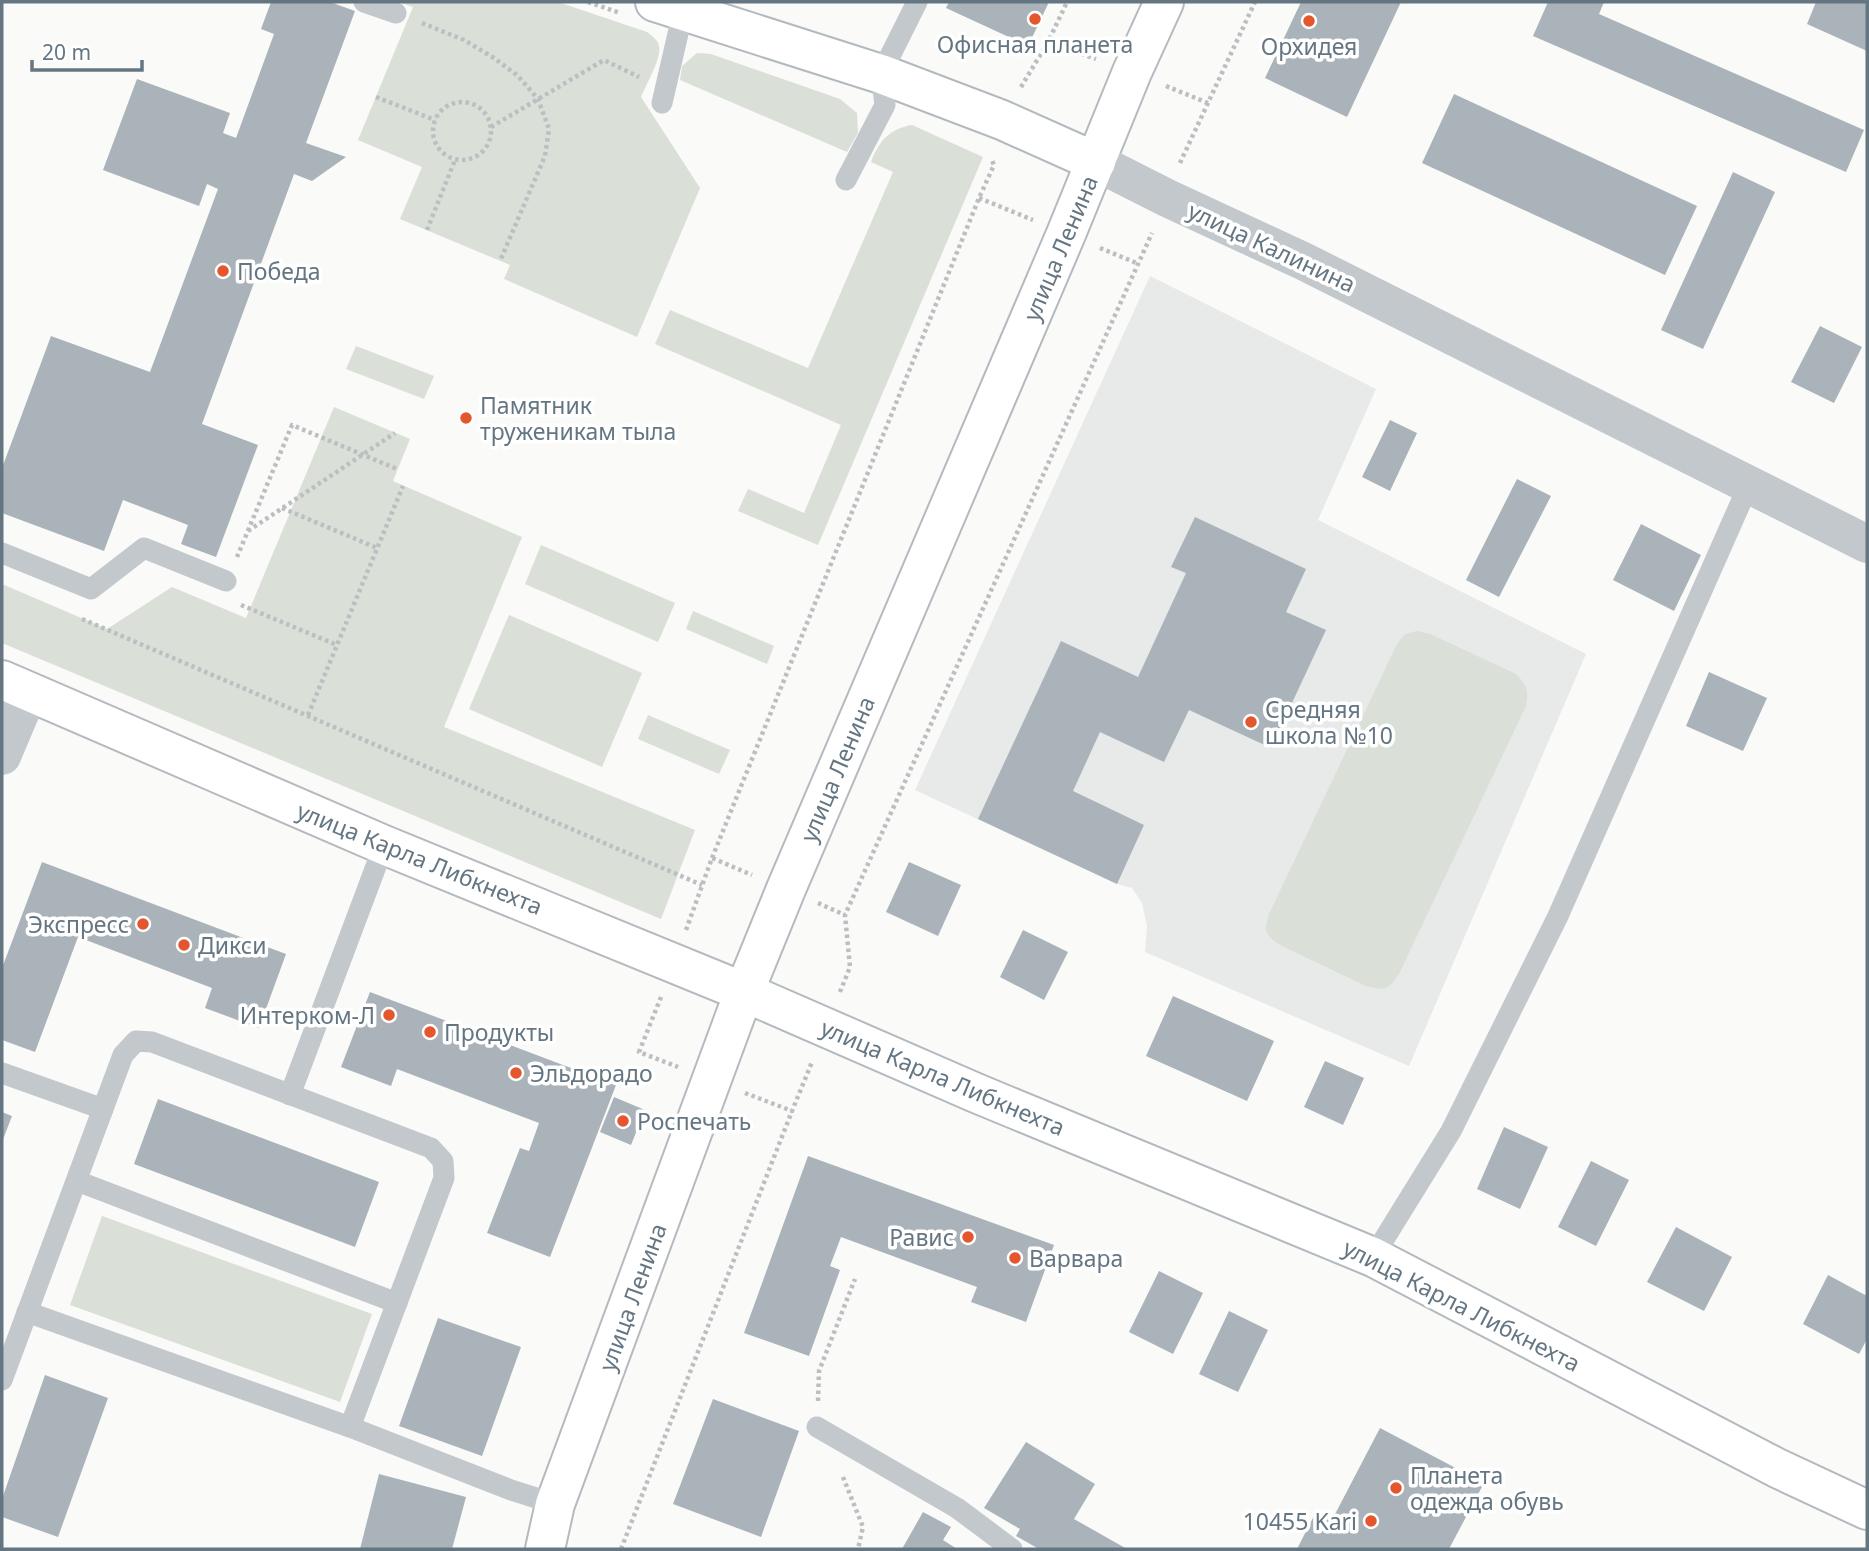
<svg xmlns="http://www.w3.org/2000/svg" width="1869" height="1551" viewBox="0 0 1869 1551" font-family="'Noto Sans',sans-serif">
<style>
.built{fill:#e8e9e9}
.green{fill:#dadfd7}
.building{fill:#aab3b9}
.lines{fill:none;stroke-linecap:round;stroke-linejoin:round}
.secondary-casing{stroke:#b3babf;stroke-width:42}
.primary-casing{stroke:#b5babe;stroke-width:42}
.path{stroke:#bbbfc2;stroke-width:4.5;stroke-dasharray:3.5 3.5;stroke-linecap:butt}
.lane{stroke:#c3c8cc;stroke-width:21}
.street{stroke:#c3c8cc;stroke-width:38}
.secondary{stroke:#fff;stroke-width:38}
.primary{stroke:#fff;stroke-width:38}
.poi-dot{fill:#e4572e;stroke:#fff;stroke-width:2.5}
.labels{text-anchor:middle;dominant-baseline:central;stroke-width:7;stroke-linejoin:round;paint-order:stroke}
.poi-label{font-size:23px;fill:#657683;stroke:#fff;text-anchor:start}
.street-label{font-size:23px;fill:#657683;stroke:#fff}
</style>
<rect width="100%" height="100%" fill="#fafaf8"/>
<path class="built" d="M1150 276 1376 389 1318 520 1586 654 1409 1066 1145 952 1147 926 1142 903 1132 888 1117 884 915 790Z"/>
<g class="green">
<path d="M399 2H558L647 32C652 36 658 40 659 46 662 58 646 85 641 97L700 188 637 337 504 279 510 265 400 219 422 167 358 140 413 7Z"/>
<path d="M697 53 711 54 840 99 857 113 858 133 847 152 680 80 682 66Z"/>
<path d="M912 125 983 157 818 545 738 511 748 489 804 513 841 425 655 344 670 310 808 368 893 172 871 162C879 141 889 129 912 125Z"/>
<path d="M356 346 434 376 424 399 346 369Z"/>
<path d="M334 407 410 439 393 481 522 537 444 727 695 830 661 919 2 643V584L107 629 172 587 246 618Z"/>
<path d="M541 545 675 603 658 642 525 584Z"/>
<path d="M693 611 774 646 767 664 686 629Z"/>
<path d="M509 615 642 673 602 767 469 709Z"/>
<path d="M1417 631 1430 634 1516 674C1527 686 1529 689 1526 706L1399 974C1389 990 1384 991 1366 986L1282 946C1266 936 1263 932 1269 914L1397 644 1405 634Z"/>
<path d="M648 715 730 750 719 774 638 739Z"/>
<path d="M102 1216 372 1314 340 1402 70 1305Z"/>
</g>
<g class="building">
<path d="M271 2H330L355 11 306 143 346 157 312 181 294 174 202 424 258 445 216 557 181 544 188 525 123 500 104 551 2 513V468L51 336 150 372 218 189 207 184 199 206 103 170 137 79 230 113 223 133 236 138 274 34 261 29Z"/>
<path d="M949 2H1049L1028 46 946 8Z"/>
<path d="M1301 2H1401L1347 117 1265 78Z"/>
<path d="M1548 2H1604L1599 14 1864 130 1846 172 1533 36Z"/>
<path d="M1816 2H1867V51L1807 24Z"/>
<path d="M1454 94 1697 206 1665 275 1422 163Z"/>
<path d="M1733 172 1775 192 1703 349 1661 330Z"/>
<path d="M1820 326 1862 347 1834 403 1791 382Z"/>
<path d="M1390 420 1417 433 1390 491 1362 477Z"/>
<path d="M1517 479 1551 496 1499 597 1466 580Z"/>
<path d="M1195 517 1306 569 1286 612 1326 630 1271 748 1189 710 1164 762 1100 732 1073 791 1144 825 1117 884 978 819 1061 641 1138 677 1186 573 1171 567Z"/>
<path d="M1641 524 1701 555 1674 611 1613 580Z"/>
<path d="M1709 672 1767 698 1743 751 1686 726Z"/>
<path d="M42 862 286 954 259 1028 205 1008 212 988 78 937 35 1052 2 1040V968Z"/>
<path d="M909 862 961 885 938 936 886 912Z"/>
<path d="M1023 930 1068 952 1044 1000 1000 977Z"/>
<path d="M370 992 616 1085 550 1257 487 1233 520 1148 529 1151 539 1123 397 1069 391 1086 341 1067Z"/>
<path d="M1173 996 1274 1041 1247 1101 1146 1056Z"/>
<path d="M1325 1061 1364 1078 1343 1125 1304 1107Z"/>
<path d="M614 1097 645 1110 631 1145 600 1132Z"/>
<path d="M158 1099 379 1182 355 1247 134 1164Z"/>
<path d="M2 1112 12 1116 2 1142Z"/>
<path d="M1504 1127 1548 1147 1520 1209 1477 1189Z"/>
<path d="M808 1156 1054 1245 1026 1322 971 1302 977 1287 841 1237 830 1266 840 1270 809 1356 744 1333Z"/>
<path d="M1591 1161 1629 1180 1596 1246 1558 1227Z"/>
<path d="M1676 1227 1732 1257 1704 1311 1647 1282Z"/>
<path d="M1159 1271 1203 1293 1173 1354 1129 1332Z"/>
<path d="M1828 1275 1867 1296V1339L1859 1354 1803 1324Z"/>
<path d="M1229 1311 1268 1330 1238 1392 1199 1374Z"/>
<path d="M438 1318 521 1347 482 1456 399 1426Z"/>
<path d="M45 1375 108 1398 58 1537 2 1517V1499Z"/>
<path d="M713 1399 799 1431 761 1537 673 1504Z"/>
<path d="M1380 1428 1484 1483 1449 1549H1297L1317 1510 1333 1518Z"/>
<path d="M1026 1442 1095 1484 1074 1519 1127 1549H1039L1016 1536 1020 1529 984 1508Z"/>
<path d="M379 1474 466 1497 452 1549H360Z"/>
<path d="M923 1512 951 1527 943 1540 957 1549H902Z"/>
</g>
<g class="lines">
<g class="secondary-casing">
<g id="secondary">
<path d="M655 2 881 74 1002 120 1096 162"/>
<path d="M744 992 976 1093 1373 1257 1777 1468 1867 1510"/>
</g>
</g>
<g class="primary-casing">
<g id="primary">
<path d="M2 680 384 845 744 992"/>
<path d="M545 1549 555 1504 744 992 786 889 1066 234 1132 72 1164 2"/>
</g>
</g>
<g class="path">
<path d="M588 2 620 13"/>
<path d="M422 23 464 40 494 58 518 76 538 99 549 129 545 156 500 261"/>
<path d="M1048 42 1096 59"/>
<path d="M1166 86 1208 103"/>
<path d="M1021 87 1048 42 1067 2"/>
<path d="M376 97 435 120"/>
<circle cx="462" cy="131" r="29"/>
<path d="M491 127 604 60 639 77"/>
<path d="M1180 163 1255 2"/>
<path d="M979 198 1033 220"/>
<path d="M427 230 455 160"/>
<path d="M1100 248 1139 264"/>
<path d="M282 508 377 548"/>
<path d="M248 531 395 433"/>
<path d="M237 557 292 425 397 469"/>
<path d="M241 605 337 645"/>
<path d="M82 619 702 885"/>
<path d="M308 715 403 486"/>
<path d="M712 858 979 198 994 165 991 158"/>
<path d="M818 903 845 915"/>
<path d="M686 930 712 858 752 875"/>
<path d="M840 992 850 967 845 915 1152 233"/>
<path d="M661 997 639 1052 678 1067"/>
<path d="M745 1093 792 1111 812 1062"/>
<path d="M818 1401 819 1371 855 1279"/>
<path d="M843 1477 863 1527 858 1549"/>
<path d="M621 1549 792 1111"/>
</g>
<g class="lane">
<path d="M364 2 396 13"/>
<path d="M662 103 683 12"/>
<path d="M846 180 885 105 881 74 917 2"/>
<path d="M2 553 91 589 144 548 226 581"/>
<path d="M2 1073 103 1109"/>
<path d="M290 1095 384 845"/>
<path d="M77 1181 397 1303"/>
<path d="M1373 1257 1451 1131 1558 916 1749 484"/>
<path d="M27 1312 350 1427 511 1490 555 1504"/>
<path d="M2 1380 123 1055 136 1041 152 1042 431 1148 443 1161 444 1178 350 1427"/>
<path d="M817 1427 957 1508 1012 1549"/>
</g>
<g class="street">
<path d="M1096 162 1167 198 1303 261 1867 544"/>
<path d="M2 756 29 692"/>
</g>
<use href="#secondary" class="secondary"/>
<use href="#primary" class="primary"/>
</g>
<g class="poi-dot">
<circle cx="1035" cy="19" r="7"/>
<circle cx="1309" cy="21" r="7"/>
<circle cx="223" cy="271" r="7"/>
<circle cx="466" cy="418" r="7"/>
<circle cx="1251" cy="722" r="7"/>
<circle cx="143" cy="924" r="7"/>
<circle cx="184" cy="945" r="7"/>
<circle cx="389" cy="1015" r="7"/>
<circle cx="430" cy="1032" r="7"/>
<circle cx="516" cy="1073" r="7"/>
<circle cx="623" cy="1121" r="7"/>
<circle cx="968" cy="1237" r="7"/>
<circle cx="1015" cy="1258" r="7"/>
<circle cx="1396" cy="1488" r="7"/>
<circle cx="1371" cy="1521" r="7"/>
</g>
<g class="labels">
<g class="poi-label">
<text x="1035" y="44" text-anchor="middle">Офисная планета</text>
<text x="1309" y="46" text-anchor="middle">Орхидея</text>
<text x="237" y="271">Победа</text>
<text x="480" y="405">Памятник<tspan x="480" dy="26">труженикам тыла</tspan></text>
<text x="1265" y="709">Средняя<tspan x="1265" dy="26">школа №10</tspan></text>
<text x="129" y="924" text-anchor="end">Экспресс</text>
<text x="198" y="945">Дикси</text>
<text x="375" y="1015" text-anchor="end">Интерком-Л</text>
<text x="444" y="1032">Продукты</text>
<text x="530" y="1073">Эльдорадо</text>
<text x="637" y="1121">Роспечать</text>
<text x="954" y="1237" text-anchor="end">Равис</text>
<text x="1029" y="1258">Варвара</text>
<text x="1410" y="1475">Планета<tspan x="1410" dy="26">одежда обувь</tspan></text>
<text x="1357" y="1521" text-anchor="end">10455 Kari</text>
</g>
<g class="street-label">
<text transform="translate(1272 247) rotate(25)">улица Калинина</text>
<text transform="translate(1060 248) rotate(-67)">улица Ленина</text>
<text transform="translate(837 769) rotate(-67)">улица Ленина</text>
<text transform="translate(420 858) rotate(22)">улица Карла Либкнехта</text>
<text transform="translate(943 1077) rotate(23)">улица Карла Либкнехта</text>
<text transform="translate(632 1297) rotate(-70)">улица Ленина</text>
<text transform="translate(1462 1305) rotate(27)">улица Карла Либкнехта</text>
</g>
</g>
<rect width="1869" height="1551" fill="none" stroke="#657683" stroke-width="7"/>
<path d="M32 60v10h110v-10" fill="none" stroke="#657683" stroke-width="3.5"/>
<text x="42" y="60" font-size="21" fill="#657683" stroke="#ffffff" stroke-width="5" paint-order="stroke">20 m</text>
</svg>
